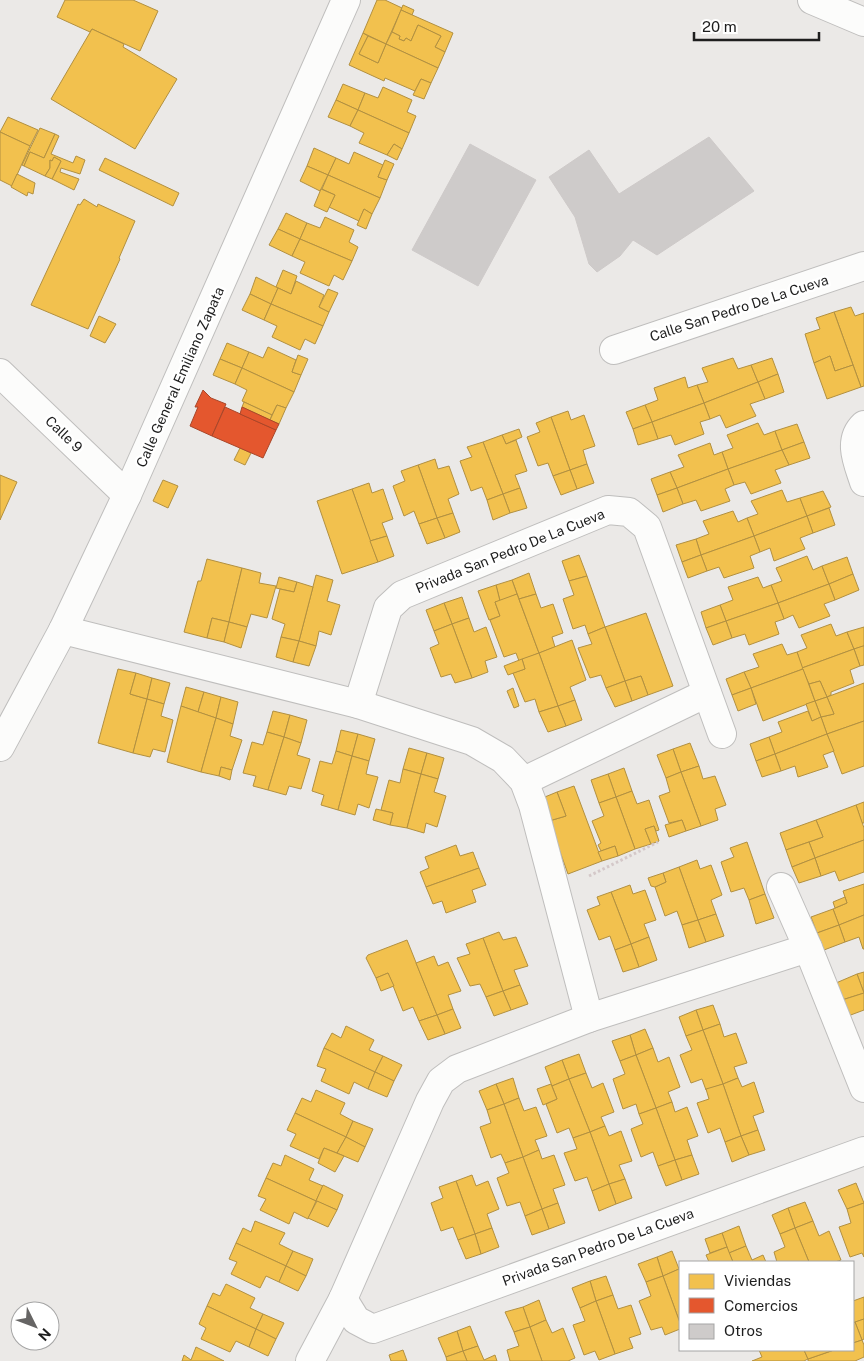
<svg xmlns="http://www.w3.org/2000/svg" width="864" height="1361" viewBox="0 0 864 1361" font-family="'Public Sans',sans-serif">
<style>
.homes{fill:#f2c14e;stroke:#b29040}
.shops{fill:#e4572e;stroke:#a94629}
.building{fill:#cecbca;stroke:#cecac9}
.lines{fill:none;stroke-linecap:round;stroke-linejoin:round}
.minor-casing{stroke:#bfbebd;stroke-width:30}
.tertiary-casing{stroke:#bfbebd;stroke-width:30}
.path{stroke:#d4c8c9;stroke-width:3;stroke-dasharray:2.5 2.5;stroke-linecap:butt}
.minor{stroke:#fcfcfb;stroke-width:28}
.tertiary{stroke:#fcfcfb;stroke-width:28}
.labels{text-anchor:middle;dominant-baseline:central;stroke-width:5;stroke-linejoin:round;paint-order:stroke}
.street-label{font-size:14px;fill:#1e1e1e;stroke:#fff}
</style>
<rect width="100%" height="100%" fill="#ebe9e7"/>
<g class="homes">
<path d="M65 0H133L158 11 140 51 92 29 90 32 57 17Z"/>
<path d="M377 0H385L402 8 386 44 363 33Z"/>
<path d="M403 5 414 10 412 15 401 10Z"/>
<path d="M401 10 453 33 445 52 435 47 441 36 418 25 411 41 406 38 404 41 399 39 400 36 392 32Z"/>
<path d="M418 25 441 36 435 47 445 52 438 68 386 44 392 32 400 36 399 39 404 41 406 38 411 41Z"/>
<path d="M92 29 124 44 123 47 177 79 135 149 51 99Z"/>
<path d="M363 33 368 36 359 54 378 63 386 44 438 68 431 83 421 79 415 91 385 78 384 81 349 65Z"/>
<path d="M368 36 386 44 378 63 359 54Z"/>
<path d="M421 79 431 83 424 99 413 95Z"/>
<path d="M343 84 365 93 358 110 336 100Z"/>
<path d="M383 87 412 100 407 112 416 116 409 133 358 110 365 93 378 98Z"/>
<path d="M336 100 358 110 350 126 328 117Z"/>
<path d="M358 110 409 133 402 149 394 144 387 155 359 143 364 133 350 126Z"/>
<path d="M8 117 38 130 30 146 0 132Z"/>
<path d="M40 128 55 134 44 158 30 152 24 166 22 165Z"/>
<path d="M0 132 30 146 12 186 0 180Z"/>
<path d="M55 134 59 136 51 154 73 163 76 156 85 160 80 174 61 168 60 172 79 179 74 190 52 179 61 161 54 157 52 161 50 160V168L45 176 24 166 30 152 44 158Z"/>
<path d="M394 144 402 149 397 160 387 155Z"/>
<path d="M314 148 336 158 328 175 307 166Z"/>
<path d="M354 152 383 165 378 177 387 180 380 198 328 175 336 158 349 164Z"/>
<path d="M54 157 61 161 52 179 45 176 50 168V160L52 161Z"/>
<path d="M105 158 179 193 173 206 99 170Z"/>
<path d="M385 160 394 164 387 180 378 177Z"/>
<path d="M307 166 328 175 320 191 300 181Z"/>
<path d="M17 174 35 183 33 194 28 192 27 196 11 187Z"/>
<path d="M328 175 380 198 372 214 364 209 359 221 329 207 335 195 322 189Z"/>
<path d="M321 189 335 195 327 212 314 206Z"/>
<path d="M84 199 97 207 98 204 135 221 119 258 120 259 88 329 31 305 78 204 80 205Z"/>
<path d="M364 209 372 214 366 229 357 225Z"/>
<path d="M286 213 307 223 300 239 278 229Z"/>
<path d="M325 217 354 230 349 242 358 247 352 261 300 239 307 223 320 228Z"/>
<path d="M278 229 300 239 292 256 269 245Z"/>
<path d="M300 239 352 261 343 280 334 275 329 286 300 273 305 262 292 256Z"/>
<path d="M283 270 297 276 291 294 276 287Z"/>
<path d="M256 277 278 288 271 304 250 294Z"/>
<path d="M296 281 324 295 319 307 329 312 323 326 271 304 278 288 291 294Z"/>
<path d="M328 289 338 293 329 312 319 307Z"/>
<path d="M250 294 271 304 264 320 242 310Z"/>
<path d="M271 304 323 326 315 344 305 339 300 350 272 337 277 326 264 320Z"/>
<path d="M851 307 855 316 864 313V386L861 387 834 312Z"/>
<path d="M834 312 853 365 835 371 830 356 814 363 805 334 820 329 816 318Z"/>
<path d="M99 316 116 324 105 343 90 336Z"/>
<path d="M227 343 249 352 242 368 220 359Z"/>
<path d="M268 347 296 360 292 372 301 375 294 392 242 368 249 352 263 358Z"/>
<path d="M298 355 308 359 301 375 292 372Z"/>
<path d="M830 356 835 371 853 365 861 387 827 399 814 363Z"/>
<path d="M733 358 738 369 751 365 758 382 704 403 697 385 708 382 702 368Z"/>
<path d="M772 358 778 374 758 382 751 365Z"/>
<path d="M220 359 242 368 235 384 213 375Z"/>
<path d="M242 368 294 392 286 408 277 405 272 415 242 401 247 390 235 384Z"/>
<path d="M778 374 784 392 765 399 758 382Z"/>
<path d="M685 377 688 388 697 385 704 403 652 422 645 405 658 400 654 388Z"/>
<path d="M758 382 765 399 750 404 756 416 726 428 720 415 710 419 704 403Z"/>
<path d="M244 402 272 415 270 420 242 407Z"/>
<path d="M704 403 710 419 700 422 704 434 675 445 671 435 658 439 652 422Z"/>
<path d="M277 405 286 408 279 424 270 420Z"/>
<path d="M645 405 652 422 633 429 626 412Z"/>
<path d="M568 411 571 420 584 415 595 446 583 450 587 464 570 470 551 417Z"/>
<path d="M551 417 570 470 553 476 548 463 538 466 527 437 540 432 536 423Z"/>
<path d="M652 422 658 439 638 445 633 429Z"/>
<path d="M758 423 764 435 775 431 782 450 728 469 722 452 733 448 727 435Z"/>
<path d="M797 424 804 442 782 450 775 431Z"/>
<path d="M519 429 522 437 506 444 502 435Z"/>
<path d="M502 435 506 444 516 440 527 471 515 475 520 488 503 494 483 442Z"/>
<path d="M483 442 503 494 487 500 482 487 471 491 460 461 472 457 467 447Z"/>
<path d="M804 442 810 458 789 465 782 450Z"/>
<path d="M710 443 714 455 722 452 728 469 677 488 670 472 684 467 678 455Z"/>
<path d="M240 448 251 453 245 465 234 460Z"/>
<path d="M782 450 789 465 775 470 781 483 751 494 745 482 734 485 728 469Z"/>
<path d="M435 459 438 469 449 466 459 494 448 499 453 513 437 518 418 465Z"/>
<path d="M587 464 594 483 577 489 570 470Z"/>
<path d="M418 465 437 518 419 524 414 511 404 516 393 486 405 481 401 471Z"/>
<path d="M728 469 734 485 725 489 730 501 701 511 696 500 683 504 677 488Z"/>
<path d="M570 470 577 489 561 495 553 476Z"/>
<path d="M670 472 677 488 657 495 651 479Z"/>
<path d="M0 475 17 482 0 520Z"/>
<path d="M163 480 178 486 168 508 153 501Z"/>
<path d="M369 483 372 493 383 489 393 519 382 523 387 536 370 541 352 489Z"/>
<path d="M520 488 527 508 510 513 503 494Z"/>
<path d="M677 488 683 504 663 512 657 495Z"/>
<path d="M352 489 378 562 342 574 317 501Z"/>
<path d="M782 490 787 502 800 498 807 516 754 536 747 518 758 514 751 501Z"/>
<path d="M823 491 831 507 807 516 800 498Z"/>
<path d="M503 494 510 513 493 520 487 500Z"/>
<path d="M829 508 835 525 813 533 807 516Z"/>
<path d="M733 511 738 522 747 518 754 536 701 555 696 539 709 534 703 521Z"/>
<path d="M453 513 460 532 445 538 437 518Z"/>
<path d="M807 516 813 533 800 538 805 549 774 561 770 548 760 552 754 536Z"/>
<path d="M437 518 445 538 427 544 419 524Z"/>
<path d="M387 536 394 556 378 562 370 541Z"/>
<path d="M754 536 760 552 750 556 754 568 724 578 719 567 707 571 701 555Z"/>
<path d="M696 539 701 555 682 562 676 545Z"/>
<path d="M579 555 587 576 569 581 562 561Z"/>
<path d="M701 555 707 571 688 578 682 562Z"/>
<path d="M807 556 813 570 822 566 829 584 778 603 771 585 782 581 776 568Z"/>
<path d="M847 557 853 574 829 584 822 566Z"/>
<path d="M207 559 242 568 229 622 212 618 207 638 184 632 198 581H201Z"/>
<path d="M242 568 261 573 259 583 276 586 267 618 251 614 247 627 229 622Z"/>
<path d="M529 573 536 594 519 599 512 580Z"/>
<path d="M853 574 859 590 835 600 829 584Z"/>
<path d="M316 575 333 580 327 601 340 605 331 635 319 631 316 646 299 641Z"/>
<path d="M587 576 605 627 588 634 585 625 573 629 563 599 574 595 569 581Z"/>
<path d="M279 577 297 582 294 592 276 588Z"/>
<path d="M758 577 763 588 771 585 778 603 726 621 720 605 733 600 728 587Z"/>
<path d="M512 580 517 594 500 601 496 585Z"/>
<path d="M297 582 313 587 299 641 281 637 285 624 272 619 280 589 294 592Z"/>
<path d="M829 584 835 600 824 604 830 616 799 628 793 615 784 619 778 603Z"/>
<path d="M496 585 500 601 495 602 500 616 489 620 478 591Z"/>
<path d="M517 594 539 653 519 661 516 653 504 657 490 620 500 616 495 602Z"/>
<path d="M536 594 541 608 553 604 563 633 552 637 555 647 539 653 519 599Z"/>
<path d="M462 597 469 618 452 624 444 603Z"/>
<path d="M444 603 452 624 434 631 426 610Z"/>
<path d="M778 603 784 619 775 622 779 634 749 645 745 634 732 638 726 621Z"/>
<path d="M720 605 726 621 706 628 701 612Z"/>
<path d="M646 613 673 686 648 695 641 676 625 681 605 627Z"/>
<path d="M212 618 229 622 224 642 207 638Z"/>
<path d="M469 618 474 632 486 627 497 657 485 661 488 672 472 678 452 624Z"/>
<path d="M726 621 732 638 713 645 706 628Z"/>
<path d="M229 622 247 627 241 648 224 642Z"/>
<path d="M452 624 472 678 455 683 451 674 441 677 430 648 439 644 434 631Z"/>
<path d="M831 624 836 636 847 632 854 649 802 668 797 652 807 648 801 635Z"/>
<path d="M605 627 625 681 606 688 601 675 590 678 578 648 592 644 588 634Z"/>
<path d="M864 627V646L854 649 847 632Z"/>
<path d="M281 637 299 641 293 662 276 657Z"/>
<path d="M572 640 586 680 570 687 575 700 558 706 539 653Z"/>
<path d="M299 641 316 646 309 666 293 662Z"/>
<path d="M782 644 787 655 797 652 803 669 751 688 744 672 759 667 753 654Z"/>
<path d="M863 646H864V665L860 666 854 649Z"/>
<path d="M854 649 860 666 850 670 854 683 831 692V695L827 697 820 681 809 684 802 668Z"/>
<path d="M539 653 558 706 539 712 535 699 525 702 513 673 525 669 522 659Z"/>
<path d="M522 659 525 669 508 675 504 666Z"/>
<path d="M118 669 136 673 130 694 147 699 133 753 98 743Z"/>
<path d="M803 669 815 701 763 721 751 688Z"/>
<path d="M744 672 751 688 732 695 726 679Z"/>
<path d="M136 673 152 678 147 699 130 694Z"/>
<path d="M641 676 648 695 632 701 625 681Z"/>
<path d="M152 678 170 683 164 704 147 699Z"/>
<path d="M625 681 632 701 615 707 606 688Z"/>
<path d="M820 681 827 697 815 701 809 684Z"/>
<path d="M864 683V721L827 734 821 717 834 714 827 697Z"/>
<path d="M186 687 204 692 198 712 181 706Z"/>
<path d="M513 688 519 706 514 708 507 691Z"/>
<path d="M751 688 756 704 738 711 732 695Z"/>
<path d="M204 692 221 697 216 718 198 712Z"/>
<path d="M221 697 238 702 233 724 216 718Z"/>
<path d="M827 697 834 714 821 717 815 701Z"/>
<path d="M147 699 164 704 161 716 173 720 165 752 153 749 150 757 133 753Z"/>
<path d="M575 700 582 720 566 726 558 706Z"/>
<path d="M815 701 821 717 812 721 806 704Z"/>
<path d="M181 706 216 718 201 772 167 762Z"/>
<path d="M558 706 566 726 548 732 539 712Z"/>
<path d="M273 711 290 715 284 737 267 732Z"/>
<path d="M808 711 812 721 821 717 827 734 775 754 769 737 782 732 778 722Z"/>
<path d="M290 715 307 720 301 743 284 737Z"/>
<path d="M216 718 233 724 230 736 242 740 232 770 221 767 219 776 201 772Z"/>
<path d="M864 721V766L842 774 827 734Z"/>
<path d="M341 730 358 734 352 756 336 751Z"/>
<path d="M267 732 284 737 268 790 253 786 256 776 243 773 252 742 263 745Z"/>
<path d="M358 734 375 739 369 761 352 756Z"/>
<path d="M827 734 834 751 823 755 828 767 798 777 795 766 781 771 775 754Z"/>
<path d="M284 737 301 743 297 755 310 759 301 789 289 786 286 795 268 790Z"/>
<path d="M769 737 775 754 756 761 750 744Z"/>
<path d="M690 743 699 766 681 772 673 749Z"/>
<path d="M409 748 427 753 421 774 403 769Z"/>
<path d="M673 749 681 772 666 778 657 755Z"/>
<path d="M336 751 352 756 338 810 321 805 324 795 312 791 320 761 332 764Z"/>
<path d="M427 753 444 758 438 779 421 774Z"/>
<path d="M775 754 781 771 762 777 756 761Z"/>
<path d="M352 756 369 761 366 774 378 777 369 808 358 804 355 815 338 810Z"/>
<path d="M699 766 703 779 715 776 726 805 715 809 718 820 701 826 681 772Z"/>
<path d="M221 767 232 770 230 780 219 776Z"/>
<path d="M624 768 632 791 616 797 608 774Z"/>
<path d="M403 769 421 774 407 828 390 825 393 813 381 810 389 780 400 783Z"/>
<path d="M681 772 701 826 686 831 682 820 669 823 659 796 670 792 666 778Z"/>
<path d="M421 774 438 779 434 792 446 796 437 827 426 823 424 833 407 828Z"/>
<path d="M608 774 616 797 599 803 591 780Z"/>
<path d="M574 786 602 861 568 874 549 821 566 816 557 792Z"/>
<path d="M632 791 637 804 649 800 659 830 656 831 654 826 645 829 651 844 635 849 616 797Z"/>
<path d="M557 792 566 816 549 821 540 799Z"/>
<path d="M616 797 635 849 618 856 615 846 601 851 598 845 601 843 592 821 604 816 599 803Z"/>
<path d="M864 802V823H862L856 805Z"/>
<path d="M856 805 864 828V840L815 858 809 842 823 837 816 820Z"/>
<path d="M376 809 393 813 390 825 373 820Z"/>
<path d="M682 820 686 831 669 837 665 825Z"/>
<path d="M816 820 823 837 786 850 780 833Z"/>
<path d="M654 826 659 841 651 844 645 829Z"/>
<path d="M864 840V872L839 881 835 871 821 876 815 858Z"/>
<path d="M747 842 765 894 749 900 744 888 731 892 721 862 734 857 730 848Z"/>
<path d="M809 842 815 858 792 867 786 850Z"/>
<path d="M456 845 460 856 473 852 479 868 426 887 420 872 429 868 425 857Z"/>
<path d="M615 846 618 856 602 861 598 852Z"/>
<path d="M815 858 821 876 799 883 792 867Z"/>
<path d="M697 860 700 869 711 865 722 895 711 900 716 914 698 920 679 867Z"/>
<path d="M679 867 698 920 682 925 677 911 665 916 655 887 666 882 663 873Z"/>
<path d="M479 868 486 885 472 890 476 902 446 913 442 901 433 904 426 887Z"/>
<path d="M663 873 666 882 655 887 651 886 648 878Z"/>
<path d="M864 884V915L839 925 833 909 847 903 843 891Z"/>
<path d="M630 885 633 894 645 890 656 920 644 924 649 937 631 944 611 892Z"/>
<path d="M611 892 631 944 615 950 610 936 599 940 587 910 600 905 597 897Z"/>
<path d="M765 894 774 918 756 924 749 900Z"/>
<path d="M845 897 847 903 835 908 833 902Z"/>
<path d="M833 909 839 925 817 933 811 917Z"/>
<path d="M716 914 724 936 706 942 698 920Z"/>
<path d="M864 915V949H863L859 937 845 942 839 925Z"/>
<path d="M698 920 706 942 689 948 682 925Z"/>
<path d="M839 925 845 942 824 950 817 933Z"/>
<path d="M499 932 503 940 516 937 528 966 514 970 520 985 503 991 483 938Z"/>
<path d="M649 937 657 960 639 967 631 944Z"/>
<path d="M483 938 503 991 486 997 480 984 470 986 457 958 470 954 466 944Z"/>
<path d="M407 940 437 1015 419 1021 413 1007 403 1011 388 973 376 978 366 958 368 955Z"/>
<path d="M631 944 639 967 623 972 615 950Z"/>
<path d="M434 956 438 966 448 962 461 991 448 995 453 1009 437 1015 416 963Z"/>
<path d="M864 972V993L857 974Z"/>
<path d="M388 973 394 986 381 991 376 978Z"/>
<path d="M857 974 864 993 842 1000 836 983Z"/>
<path d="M520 985 528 1004 511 1010 503 991Z"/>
<path d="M503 991 511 1010 494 1016 486 997Z"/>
<path d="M864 993V1010L848 1016 842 1000Z"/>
<path d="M713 1005 720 1024 703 1030 696 1010Z"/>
<path d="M453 1009 461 1028 445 1034 437 1015Z"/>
<path d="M696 1010 703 1030 686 1036 679 1017Z"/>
<path d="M437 1015 445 1034 428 1040 419 1021Z"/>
<path d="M720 1024 724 1037 736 1033 747 1063 734 1067 738 1078 723 1084 703 1030Z"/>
<path d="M346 1026 374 1040 369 1050 383 1056 375 1072 324 1048 332 1033 341 1038Z"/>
<path d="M645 1029 653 1048 636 1055 630 1035Z"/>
<path d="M703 1030 723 1084 706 1090 702 1079 691 1083 680 1055 692 1050 686 1036Z"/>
<path d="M630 1035 636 1055 620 1061 612 1041Z"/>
<path d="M324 1048 375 1072 368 1089 354 1082 349 1094 321 1081 326 1069 317 1066Z"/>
<path d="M653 1048 658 1062 669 1057 680 1087 668 1092 672 1102 656 1108 636 1055Z"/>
<path d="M579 1054 586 1073 569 1079 562 1060Z"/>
<path d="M636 1055 656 1108 639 1114 636 1104 623 1109 613 1079 625 1074 620 1061Z"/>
<path d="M383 1056 402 1065 394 1081 375 1072Z"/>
<path d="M562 1060 569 1079 552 1086 545 1067Z"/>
<path d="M375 1072 394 1081 387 1097 368 1089Z"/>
<path d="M586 1073 592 1088 603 1083 614 1112 601 1117 605 1126 590 1132 569 1079Z"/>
<path d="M513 1078 519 1098 504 1104 496 1084Z"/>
<path d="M738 1078 742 1087 754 1082 764 1112 753 1116 758 1130 741 1136 723 1084Z"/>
<path d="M569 1079 590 1132 573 1138 569 1128 557 1133 546 1104 557 1099 552 1086Z"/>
<path d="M496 1084 504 1104 487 1110 479 1091Z"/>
<path d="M551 1084 557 1099 543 1105 537 1089Z"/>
<path d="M723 1084 741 1136 725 1142 720 1128 708 1133 697 1103 709 1099 706 1089Z"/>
<path d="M316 1090 345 1103 340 1114 353 1121 346 1137 295 1113 302 1098 311 1102Z"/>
<path d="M519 1098 524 1111 536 1107 547 1136 535 1140 539 1150 523 1157 504 1104Z"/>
<path d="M672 1102 675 1112 687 1107 698 1136 687 1140 692 1155 675 1160 656 1108Z"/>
<path d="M504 1104 523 1157 505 1163 501 1154 491 1158 480 1127 491 1123 487 1110Z"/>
<path d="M656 1108 675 1160 658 1166 653 1152 641 1157 631 1129 643 1124 639 1114Z"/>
<path d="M295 1113 346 1137 337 1153 324 1148 319 1159 290 1146 296 1134 287 1130Z"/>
<path d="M353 1121 373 1129 365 1147 346 1137Z"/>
<path d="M605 1126 609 1136 621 1131 632 1161 619 1165 625 1179 609 1184 590 1132Z"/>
<path d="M758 1130 765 1150 749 1155 741 1136Z"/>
<path d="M590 1132 609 1184 592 1191 587 1177 575 1181 564 1153 577 1149 573 1138Z"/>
<path d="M741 1136 749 1155 732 1162 725 1142Z"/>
<path d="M346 1137 365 1147 358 1162 337 1153Z"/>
<path d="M324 1148 344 1156 335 1172 318 1163Z"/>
<path d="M539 1150 542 1159 554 1155 565 1185 553 1189 558 1203 542 1209 523 1157Z"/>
<path d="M285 1155 314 1169 309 1180 323 1186 316 1201 266 1178 273 1163 281 1166Z"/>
<path d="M692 1155 699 1174 682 1180 675 1160Z"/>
<path d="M523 1157 542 1209 525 1216 520 1202 507 1206 497 1178 509 1173 505 1163Z"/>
<path d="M675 1160 682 1180 666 1186 658 1166Z"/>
<path d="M472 1175 476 1186 488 1181 499 1209 487 1214 492 1228 475 1234 456 1181Z"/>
<path d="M266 1178 316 1201 308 1219 294 1212 289 1224 260 1210 266 1199 258 1196Z"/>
<path d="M625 1179 632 1198 616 1204 609 1184Z"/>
<path d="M456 1181 475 1234 458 1240 453 1227 441 1231 431 1203 443 1198 439 1187Z"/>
<path d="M856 1183 864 1203 847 1209 838 1190Z"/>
<path d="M609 1184 616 1204 599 1211 592 1191Z"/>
<path d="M323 1185 343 1195 337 1210 316 1201Z"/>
<path d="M317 1201 337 1210 328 1227 308 1218Z"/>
<path d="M805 1202 813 1221 795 1228 788 1208Z"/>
<path d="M558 1203 565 1223 549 1229 542 1209Z"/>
<path d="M864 1203V1257L862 1253 850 1257 839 1227 851 1223 847 1209Z"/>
<path d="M788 1208 795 1228 780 1234 772 1215Z"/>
<path d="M542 1209 549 1229 532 1235 525 1216Z"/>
<path d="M255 1221 285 1233 279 1244 293 1251 286 1266 236 1243 243 1228 251 1232Z"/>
<path d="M813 1221 819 1236 829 1231 841 1260 835 1262H809L795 1228Z"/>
<path d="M739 1226 746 1246 729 1253 722 1233Z"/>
<path d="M492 1228 499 1247 481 1254 475 1234Z"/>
<path d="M795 1228 809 1262H777L774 1252 785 1247 780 1234Z"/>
<path d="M722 1233 727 1247 710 1253 705 1239Z"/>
<path d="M475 1234 481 1254 466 1259 458 1240Z"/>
<path d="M236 1243 286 1266 279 1282 266 1276 260 1288 231 1274 237 1262 229 1259Z"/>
<path d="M746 1246 752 1260 763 1255 766 1262H733L729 1253Z"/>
<path d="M727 1247 733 1262H709L706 1255Z"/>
<path d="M293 1251 313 1259 306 1276 286 1266Z"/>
<path d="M672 1251 679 1269 663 1276 657 1257Z"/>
<path d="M657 1257 663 1276 646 1282 638 1264Z"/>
<path d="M286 1266 306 1276 298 1291 279 1282Z"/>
<path d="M679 1269 680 1273V1323L663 1276Z"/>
<path d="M606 1276 613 1295 596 1301 590 1281Z"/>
<path d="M663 1276 680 1323V1329L665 1335 662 1327 651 1330 639 1301 651 1296 646 1282Z"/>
<path d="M590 1281 596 1301 580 1308 572 1288Z"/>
<path d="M226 1284 255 1298 250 1308 263 1314 256 1329 207 1306 213 1293 220 1296Z"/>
<path d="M613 1295 618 1309 631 1305 641 1334 629 1338 633 1348 615 1354 596 1301Z"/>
<path d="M864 1297V1319L853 1323V1301Z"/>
<path d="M539 1300 546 1320 530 1327 523 1307Z"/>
<path d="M596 1301 615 1354 599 1360 595 1351 584 1355 573 1325 585 1321 580 1308Z"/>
<path d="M207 1306 256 1329 249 1347 236 1341 230 1352 201 1339 206 1328 199 1324Z"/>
<path d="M523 1307 530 1327 514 1332 505 1312Z"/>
<path d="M263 1314 284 1323 276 1339 256 1329Z"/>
<path d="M864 1319V1339L862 1340 855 1322Z"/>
<path d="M546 1320 552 1333 563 1328 575 1358 568 1361H542L530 1327Z"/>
<path d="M855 1322 862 1340 853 1343V1323Z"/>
<path d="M470 1326 478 1346 463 1351 457 1331Z"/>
<path d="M530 1327 542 1361H510L507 1350 519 1346 514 1332Z"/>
<path d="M256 1329 276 1339 268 1356 249 1347Z"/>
<path d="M457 1331 463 1351 446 1357 438 1338Z"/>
<path d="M862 1340 864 1345V1357L855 1361H808V1359L834 1350H853V1343Z"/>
<path d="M478 1346 484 1360 495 1355 497 1361H467L463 1351Z"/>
<path d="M196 1347 224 1361H182L184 1355 191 1360Z"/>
<path d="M403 1350 407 1361H391L389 1355Z"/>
<path d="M759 1350H804L808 1359 804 1361H752L762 1357Z"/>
<path d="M804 1350H834L808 1359Z"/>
<path d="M463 1351 467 1361H447L446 1357Z"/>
</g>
<g class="shops">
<path d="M203 390 211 398 226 404 212 436 190 426 198 407H195Z"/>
<path d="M225 407 276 430 263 458 212 436Z"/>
<path d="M242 407 279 424 276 430 240 414Z"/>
</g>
<g class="building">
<path d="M709 137 754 191 657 255 633 240 620 256 597 272 589 264 575 217 549 177 589 150 619 194Z"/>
<path d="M470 144 536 180 478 286 412 250Z"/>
</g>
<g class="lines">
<g class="minor-casing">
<g id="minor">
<path d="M614 350 864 266"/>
<path d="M0 373 127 495"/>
<path d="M864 425C847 441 858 463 864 482"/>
<path d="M63 630 358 704 472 741 503 759 524 781 533 805 589 1018"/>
<path d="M358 704 388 608 402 595 608 510 629 512 647 527 722 734"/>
<path d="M524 781 707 693"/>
<path d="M781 887 808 948 864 1088"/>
<path d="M343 1299 356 1320 373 1329 864 1151"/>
<path d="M310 1361 343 1299 430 1101 441 1081 457 1069 589 1018 808 948"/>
</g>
</g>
<g class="tertiary-casing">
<g id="tertiary">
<path d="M812 0 864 22"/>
<path d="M0 747 63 630 127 495 346 0"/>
</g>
</g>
<path class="path" d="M589 876 658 842"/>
<use href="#minor" class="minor"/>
<use href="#tertiary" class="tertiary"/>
</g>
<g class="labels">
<g class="street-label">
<text transform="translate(739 308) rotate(-18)">Calle San Pedro De La Cueva</text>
<text transform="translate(180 377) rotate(-66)">Calle General Emiliano Zapata</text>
<text transform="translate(64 434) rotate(44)">Calle 9</text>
<text transform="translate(510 551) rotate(-22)">Privada San Pedro De La Cueva</text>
<text transform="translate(598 1247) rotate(-20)">Privada San Pedro De La Cueva</text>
</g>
</g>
<rect x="679" y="1261" width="175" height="90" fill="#ffffff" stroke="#a5a5a5"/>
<rect x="689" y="1274" width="25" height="15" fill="#f2c14e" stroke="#a5a5a5"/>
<text x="724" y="1286" font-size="15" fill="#1e1e1e">Viviendas</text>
<rect x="689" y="1298" width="25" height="15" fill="#e4572e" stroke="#a5a5a5"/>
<text x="724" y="1311" font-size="15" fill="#1e1e1e">Comercios</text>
<rect x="689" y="1324" width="25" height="15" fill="#cecbca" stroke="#a5a5a5"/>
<text x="724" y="1336" font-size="15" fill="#1e1e1e">Otros</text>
<g transform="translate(35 1326) rotate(132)"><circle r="24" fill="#ffffff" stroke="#a5a5a5"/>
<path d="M0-4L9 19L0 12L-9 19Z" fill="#666564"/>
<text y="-8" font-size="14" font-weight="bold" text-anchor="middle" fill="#1e1e1e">N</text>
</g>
<path d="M694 32v8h125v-8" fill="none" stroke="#1e1e1e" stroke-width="2.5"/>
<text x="702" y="32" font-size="15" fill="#1e1e1e" stroke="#ffffff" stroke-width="4" paint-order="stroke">20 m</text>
</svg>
